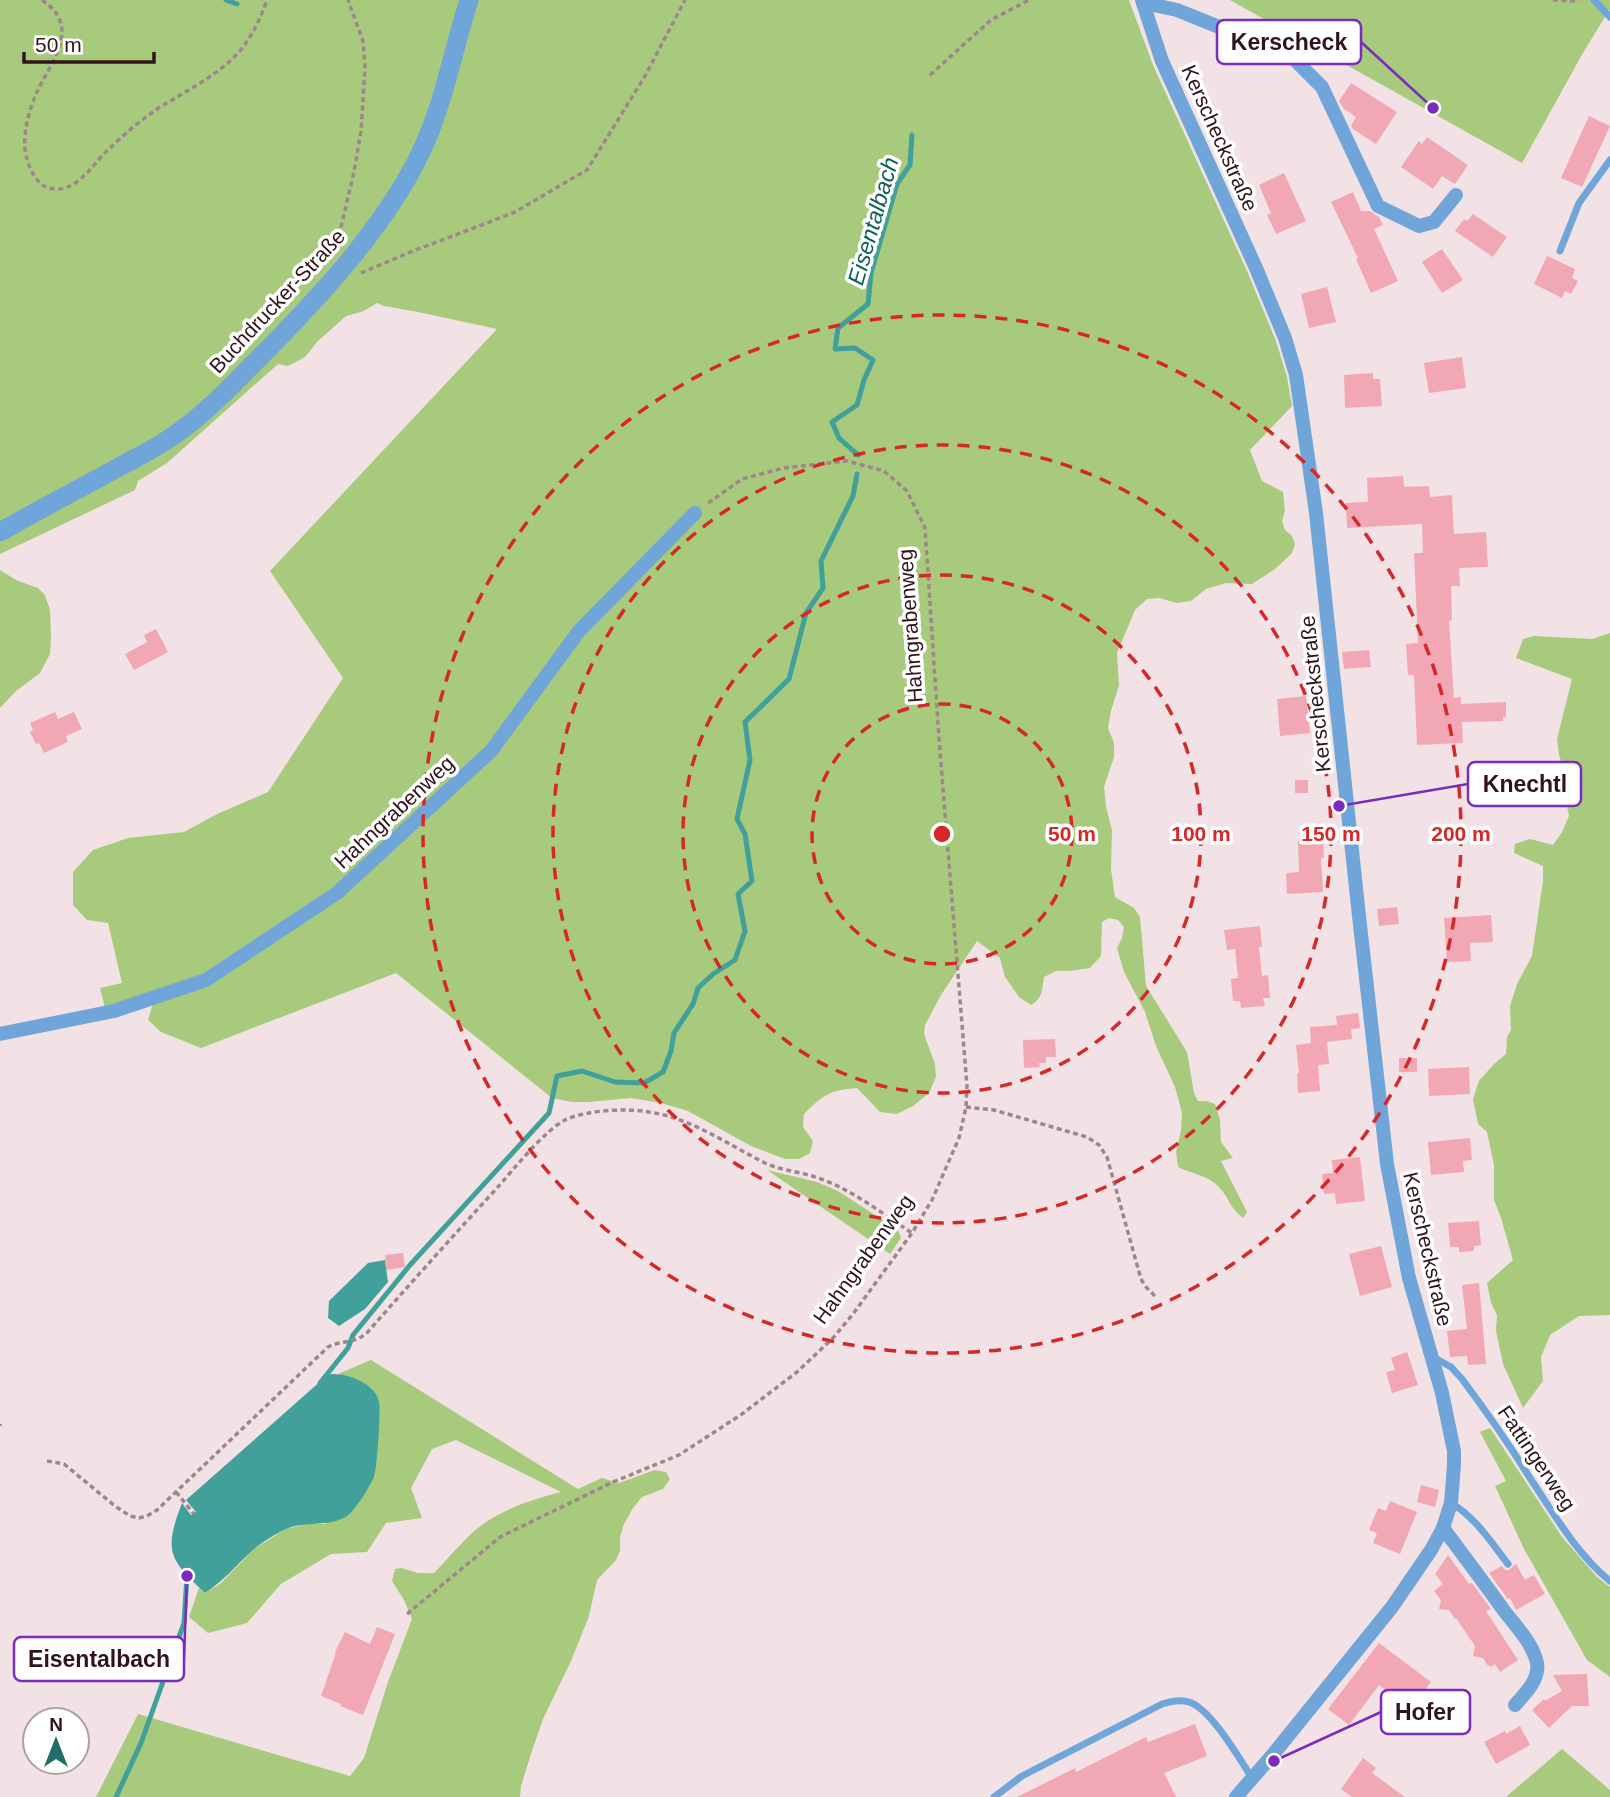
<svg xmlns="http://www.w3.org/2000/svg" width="1610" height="1797" viewBox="0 0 1610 1797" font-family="Arial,sans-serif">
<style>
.green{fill:#a7ca7c}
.water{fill:#41a099}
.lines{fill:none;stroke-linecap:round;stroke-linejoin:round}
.stream{stroke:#41a099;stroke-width:5}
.building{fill:#f2a7b4}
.path{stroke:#9e878c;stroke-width:3.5;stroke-dasharray:5 3.5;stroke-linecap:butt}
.service{stroke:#6fa5d8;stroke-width:7}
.minor{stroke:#6fa5d8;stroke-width:14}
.tertiary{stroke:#6fa5d8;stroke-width:19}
.ring{fill:none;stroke:#d62828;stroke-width:3.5;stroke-dasharray:12 9}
.labels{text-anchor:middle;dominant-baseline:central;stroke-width:7;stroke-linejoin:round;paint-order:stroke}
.street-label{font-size:21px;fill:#31141a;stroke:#fff}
.water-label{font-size:23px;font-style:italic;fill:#12605b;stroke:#fff}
.centre{fill:#d62828;stroke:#fff;stroke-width:3.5}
.ring-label{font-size:21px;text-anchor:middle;font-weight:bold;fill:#d62828;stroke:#fff;stroke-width:7;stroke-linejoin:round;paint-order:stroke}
.leader{fill:none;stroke:#7b2cbf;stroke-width:2.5}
.callout-dot{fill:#7b2cbf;stroke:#fff;stroke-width:2.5}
.callout{fill:#fff;stroke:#7b2cbf;stroke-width:2.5}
.callout-label{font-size:23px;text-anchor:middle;font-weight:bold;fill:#31141a}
</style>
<rect width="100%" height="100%" fill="#f3e2e5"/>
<g class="green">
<path d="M0 0H462L416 147 374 216 284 323 177 426 0 525Z"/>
<path d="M477 0H1129L1153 65 1247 271 1276 341 1287 377 1292 406 1250 450 1262 481 1283 492 1285 511 1282 521 1285 530 1292 536 1295 544 1292 553 1275 569 1252 584 1226 583 1206 589 1191 601 1177 603 1159 598 1147 599 1135 610 1117 653 1119 685 1111 711 1108 728 1114 743V757L1104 787 1106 807 1112 830 1111 869 1115 897 1134 908 1140 917 1146 986 1187 1052 1194 1093 1198 1101H1207L1215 1104 1220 1120 1221 1142 1233 1158 1221 1161 1247 1212 1243 1218C1230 1208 1229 1198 1219 1187 1208 1175 1192 1174 1178 1167L1176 1152 1181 1131 1182 1113 1175 1087 1156 1046 1145 1012 1124 972 1117 948 1122 938 1124 927 1118 920 1109 918 1102 922 1101 956 1090 968 1069 971H1056L1044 977C1042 989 1043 998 1031 1005L1019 997 1005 977 1000 958 977 941 941 995 925 1025 924 1034 935 1064 936 1077 929 1093 913 1106 897 1114 880 1112 857 1088C830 1090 823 1095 804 1114L803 1127 813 1141 810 1153 799 1159H785L751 1146 688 1111 661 1103 631 1098 589 1102H572L552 1098 396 973 201 1048 161 1032 148 1020 156 993 105 1008 100 988 122 983 108 923 87 920 73 905V872L93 850 128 838 184 832 217 814 268 792 343 678 270 571 497 329 418 312 384 306 377 303 364 311 346 316 318 341 305 357 288 366 278 364 167 463 138 481 135 490 0 554V541L159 454 385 225Z"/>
<path d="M1230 0H1610V9L1584 51 1522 163Z"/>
<path d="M0 570 16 580 38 588 45 595 50 610 51 635 50 654 40 673 16 691 0 708Z"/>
<path d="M1610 633V1315L1579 1316 1550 1335 1541 1357 1543 1381 1523 1408 1503 1364 1496 1331 1497 1315 1491 1303 1487 1283 1513 1260 1501 1218 1494 1200V1165L1487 1132 1478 1124 1473 1099 1479 1081 1493 1065 1506 1054 1507 1037 1511 1030 1510 1006 1517 984 1532 956 1543 881V866L1514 853 1515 844 1530 839 1553 845 1562 832 1569 816 1564 792 1568 781 1559 755 1557 739 1572 679 1516 658 1523 639 1534 636 1592 639Z"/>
<path d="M767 1170 817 1182 838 1191 898 1230 901 1238 890 1254Z"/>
<path d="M371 1360 578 1489 602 1478 619 1483 655 1470 666 1472 670 1479 663 1489 642 1497 633 1508 624 1524 620 1537V1551L616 1560 597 1580 589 1616 571 1661 543 1719 532 1751 521 1786 520 1797H96L138 1714 350 1776 364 1758 388 1682 412 1619 404 1600 392 1581 395 1569 401 1568 418 1573H434C447 1560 458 1546 472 1533 496 1511 530 1500 561 1492L456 1440 432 1449 411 1488 422 1518 386 1523 367 1552 331 1554 281 1584 247 1623 208 1633 189 1617 199 1588 205 1593 220 1584 254 1549 286 1529 307 1524H326L359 1380 338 1374Z"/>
<path d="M1490 1428 1562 1537 1597 1577 1610 1587V1677L1587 1660 1524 1549 1495 1486 1506 1481 1480 1432Z"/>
<path d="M1562 1749 1610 1790V1797H1506Z"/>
</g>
<g class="water">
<path d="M385 1260 388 1282 365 1309 339 1326 328 1318 329 1301 368 1263Z"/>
<path d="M331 1374C348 1373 376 1384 379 1402 381 1411 377 1468 374 1477 370 1486 355 1511 347 1516 328 1528 304 1520 284 1530 274 1535 261 1543 253 1550 236 1565 224 1581 205 1593 168 1559 164 1550 182 1503L191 1515 196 1512 186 1500 323 1379Z"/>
</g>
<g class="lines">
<g class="stream">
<path d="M226 0 237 4"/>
<path d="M858 455 839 438 832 422 857 405 864 380 873 360 855 348 835 349 838 328 868 304 871 273 897 184 910 165 912 135"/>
<path d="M320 1383 348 1348 353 1335 410 1265 549 1113 557 1076 582 1071 615 1082 644 1083 663 1072 671 1051 674 1033 693 1004 698 988 713 974 735 960 745 931 738 894 752 881 745 834 737 819 750 760 745 722 789 679 806 613 823 588 821 561 853 496 857 474"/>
<path d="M116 1797 141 1743 184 1623 187 1576 189 1572"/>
</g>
</g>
<g class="building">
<path d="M1351 83 1397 112 1376 144 1353 129 1351 126 1356 117 1343 108 1339 101Z"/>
<path d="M1589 116 1610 126 1582 187 1561 178Z"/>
<path d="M1427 137 1468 165 1455 184 1442 176 1433 189 1401 167 1419 141 1422 144Z"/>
<path d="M1284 173 1306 221 1276 234 1267 215 1271 213 1259 185Z"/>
<path d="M1353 192 1361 211H1370L1379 217 1383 225 1374 229 1398 281 1371 293 1356 259 1358 258 1331 202Z"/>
<path d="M1473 214 1507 237 1493 257 1455 231 1464 219 1467 221Z"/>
<path d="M1442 249 1463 280 1442 293 1422 262Z"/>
<path d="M1547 256 1575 269 1572 278 1578 281 1571 294 1565 291 1562 298 1534 284Z"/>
<path d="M1327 287 1336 322 1309 328 1301 294Z"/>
<path d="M1462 357 1466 388 1429 393 1424 363Z"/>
<path d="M1373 373V379H1380L1382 406 1345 408 1344 375Z"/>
<path d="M1403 476 1404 487 1429 486 1430 497 1452 495 1454 534 1486 532 1488 567 1459 568 1460 586H1451L1452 620 1449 621 1454 698 1461 697V704L1506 702V717H1503V721L1462 722 1463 743 1417 745 1414 675H1408L1406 644 1418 643 1414 553H1423L1422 524 1347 528 1346 503 1368 502 1367 478Z"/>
<path d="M156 629 168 652 134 670 125 654 147 642 144 635Z"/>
<path d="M1369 650 1371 667 1344 669 1342 652Z"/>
<path d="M1306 696 1310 733 1280 736 1277 699Z"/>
<path d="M55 712 58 719 74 712 82 729 66 736 68 742 44 753 39 743 36 744 30 732 33 730 30 723Z"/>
<rect x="1295" y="780" width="13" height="13"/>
<path d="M1323 840 1324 858H1321L1323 892 1287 894 1286 873 1299 872 1298 841Z"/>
<path d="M1397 907 1399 924 1379 926 1377 909Z"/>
<path d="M1491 915 1493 942 1470 943 1471 961 1447 962 1444 918Z"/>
<path d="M1260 926 1262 947H1259L1262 976 1268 975 1270 998H1263L1265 1006 1241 1008 1240 1001H1233L1231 979 1238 978 1235 949 1227 950 1224 930Z"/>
<path d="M1358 1013 1360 1028 1351 1029 1352 1039 1327 1042 1329 1064 1318 1065 1320 1091 1298 1093 1297 1073H1299L1296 1045 1311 1043 1310 1027 1337 1025 1336 1016Z"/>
<path d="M1055 1039 1056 1057H1046V1063H1039L1040 1067 1024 1068 1023 1040Z"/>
<rect x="1399" y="1058" width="18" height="14"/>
<path d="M1469 1067 1470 1094 1429 1096 1428 1069Z"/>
<path d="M1470 1138 1472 1160 1463 1161 1464 1172 1431 1175 1428 1142Z"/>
<path d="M1360 1157 1365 1201 1336 1204 1335 1193 1324 1194 1322 1174 1333 1173 1332 1160Z"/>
<path d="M1479 1221 1481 1245 1474 1246V1251L1459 1252V1247H1450L1448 1223Z"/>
<path d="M1381 1246 1392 1287 1360 1296 1349 1254Z"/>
<path d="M403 1253 405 1267 386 1270 385 1255Z"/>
<path d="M1479 1283 1486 1364 1468 1365 1467 1356 1450 1357 1447 1331 1467 1329 1462 1285Z"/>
<path d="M1407 1352 1418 1385 1392 1393 1386 1372 1395 1370 1391 1358Z"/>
<path d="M1421 1485 1439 1490 1435 1507 1417 1502Z"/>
<path d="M1390 1501 1417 1512 1400 1554 1373 1543 1377 1533 1369 1530 1378 1508 1386 1511Z"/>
<path d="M1448 1555 1469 1584 1472 1583 1491 1609 1486 1611 1518 1660 1500 1672 1495 1664 1491 1667 1489 1665 1488 1666 1483 1658 1473 1656 1475 1646 1456 1618 1455 1619 1449 1610 1439 1609 1441 1600 1434 1591 1443 1584 1435 1574Z"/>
<path d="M1516 1564 1525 1580 1534 1575 1545 1594 1516 1610 1510 1598 1508 1599 1489 1573 1502 1566 1505 1570H1509Z"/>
<path d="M377 1627 395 1634 363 1715 340 1706 341 1704 321 1696 336 1653 335 1652 345 1632 370 1644Z"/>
<path d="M1379 1643 1431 1682 1411 1708 1379 1685 1349 1725 1328 1709Z"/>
<path d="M1587 1674 1589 1706H1572L1549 1728 1532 1710 1544 1699 1545 1701 1562 1691 1553 1675Z"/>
<path d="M1195 1724 1207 1756 1164 1773 1176 1797H1017L1075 1768 1076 1772 1146 1737 1148 1742Z"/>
<path d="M1520 1726 1530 1745 1496 1764 1484 1742 1505 1731 1506 1734Z"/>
<path d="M1363 1758 1376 1768 1372 1773 1405 1797H1352L1341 1789Z"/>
</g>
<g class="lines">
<g class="path">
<path d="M42 0C82 27 52 60 37 92 28 111 21 140 27 159 30 169 35 180 44 186 51 190 62 190 70 186 85 179 96 161 108 150 123 135 140 121 157 109 184 92 214 78 236 55 251 40 260 19 267 0"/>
<path d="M1553 0 1575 1 1579 0"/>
<path d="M930 75 991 20 1029 0"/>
<path d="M337 244 354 172 361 131 365 68 363 41 348 0"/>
<path d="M361 273 413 251 513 213 587 170 645 76 685 0"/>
<path d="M966 1107 994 1110 1011 1115 1087 1137 1099 1145 1107 1157 1141 1279 1146 1287 1157 1298"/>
<path d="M0 1424V1426"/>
<path d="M47 1461 64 1464 115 1506 130 1516 139 1518 147 1516 157 1510 328 1347C342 1340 352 1344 366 1334 409 1285 453 1236 497 1188 513 1170 545 1130 565 1120 586 1110 626 1108 649 1112 691 1118 727 1144 765 1163 782 1171 803 1172 821 1179 854 1191 883 1214 912 1233"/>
<path d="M176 1492 194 1514"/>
<path d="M407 1614 500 1537 613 1482 679 1455 742 1414 797 1372 833 1338 853 1314 912 1233 932 1200 959 1138 966 1107 967 1086 939 739 925 528 907 491 884 471 847 461 784 468 742 479 707 504"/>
</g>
<g class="service">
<path d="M1594 0 1610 17"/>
<path d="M1560 251 1579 203 1610 160"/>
<path d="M1433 1357 1451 1367 1462 1379C1486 1411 1509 1444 1530 1478 1554 1514 1576 1553 1610 1581"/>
<path d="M1451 1503C1475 1517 1491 1542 1508 1564"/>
<path d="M994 1797 1022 1776 1162 1704C1171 1701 1180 1699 1189 1702 1211 1709 1239 1758 1252 1778"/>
</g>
<g class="minor">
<path d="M1142 0 1162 61 1256 268 1285 338 1296 375 1316 513 1359 916 1387 1164 1409 1278 1442 1393 1454 1451V1465L1451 1503 1443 1528 1431 1550 1392 1607 1275 1752 1236 1797"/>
<path d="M1144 3 1177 10 1291 56 1322 87 1378 206 1419 226 1434 222 1456 195"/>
<path d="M0 1034 114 1011 206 980 337 893 491 751 579 631 695 513"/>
<path d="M1443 1528C1464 1556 1485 1584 1505 1612 1516 1626 1533 1644 1537 1663 1540 1679 1525 1694 1515 1705"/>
</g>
<path class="tertiary" d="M0 532C40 509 81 488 121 466 141 455 162 445 180 431 209 410 233 384 258 359 316 301 386 226 421 152 444 103 453 50 469 0"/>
</g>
<g class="ring">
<circle cx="942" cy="834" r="130"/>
<circle cx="942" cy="834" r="259"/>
<circle cx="942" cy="834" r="389"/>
<circle cx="942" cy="834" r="519"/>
</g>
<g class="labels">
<g class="street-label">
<text transform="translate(1220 138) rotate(66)">Kerscheckstraße</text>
<text transform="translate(277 301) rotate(-47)">Buchdrucker-Straße</text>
<text transform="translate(910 626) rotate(-94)">Hahngrabenweg</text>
<text transform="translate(1315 694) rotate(-96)">Kerscheckstraße</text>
<text transform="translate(394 812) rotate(-43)">Hahngrabenweg</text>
<text transform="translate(1428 1249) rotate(77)">Kerscheckstraße</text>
<text transform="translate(863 1259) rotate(-54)">Hahngrabenweg</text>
<text transform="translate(1537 1458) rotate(56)">Fattingerweg</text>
</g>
<g class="water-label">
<text transform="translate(873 221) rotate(-74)">Eisentalbach</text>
</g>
</g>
<circle cx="942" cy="834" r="10" class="centre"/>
<g class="ring-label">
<text x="1072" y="841">50 m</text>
<text x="1201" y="841">100 m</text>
<text x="1331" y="841">150 m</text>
<text x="1461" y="841">200 m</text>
</g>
<path class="leader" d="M1433 108L1361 42M1339 806L1468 784M187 1576L184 1659M1274 1761L1381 1712"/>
<g class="callout-dot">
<circle cx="1433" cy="108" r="7"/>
<circle cx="1339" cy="806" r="7"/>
<circle cx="187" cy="1576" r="7"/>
<circle cx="1274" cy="1761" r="7"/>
</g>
<g class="callout">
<rect x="1217" y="20" width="144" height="44" rx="7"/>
<rect x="1468" y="762" width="113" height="44" rx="7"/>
<rect x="14" y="1637" width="170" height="44" rx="7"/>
<rect x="1381" y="1690" width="89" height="44" rx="7"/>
</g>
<g class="callout-label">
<text x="1289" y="50">Kerscheck</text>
<text x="1525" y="792">Knechtl</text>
<text x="99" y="1667">Eisentalbach</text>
<text x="1425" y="1720">Hofer</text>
</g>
<g transform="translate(56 1741)"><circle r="33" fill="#ffffff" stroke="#ada1a3" stroke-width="2"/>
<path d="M0-5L12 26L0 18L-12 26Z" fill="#246e69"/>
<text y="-10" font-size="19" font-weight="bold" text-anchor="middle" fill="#31141a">N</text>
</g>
<path d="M24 52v10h130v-10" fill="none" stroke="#31141a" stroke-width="3.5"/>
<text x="35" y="52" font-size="21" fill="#31141a" stroke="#ffffff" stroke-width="5" paint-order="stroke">50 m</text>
</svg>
